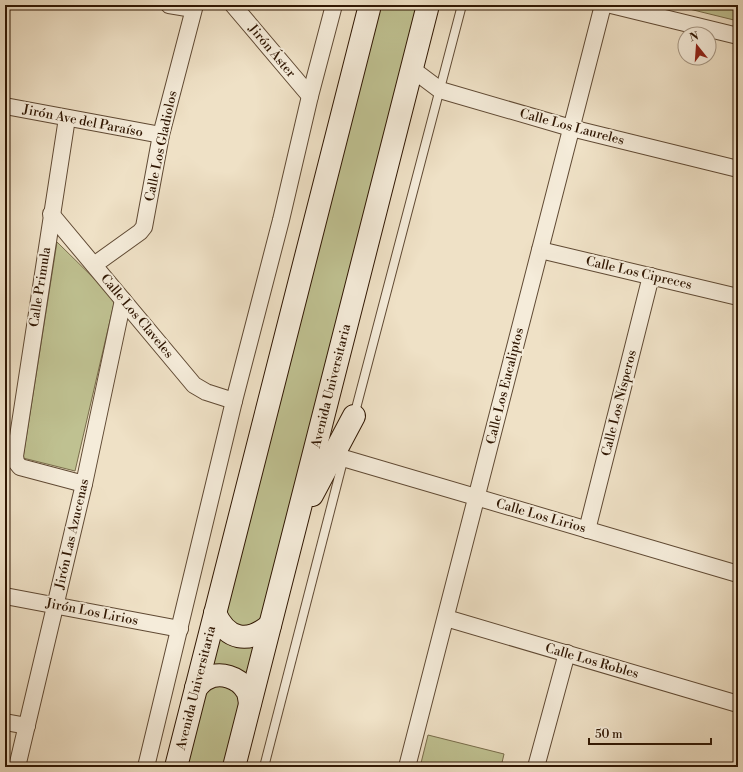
<svg xmlns="http://www.w3.org/2000/svg" width="743" height="772" viewBox="0 0 743 772" font-family="'Libre Bodoni',serif">
<style>
.green{fill:#bfc191;stroke:#786c4a}
.lines{fill:none;stroke-linecap:round;stroke-linejoin:round}
.lane-casing{stroke:#604a34;stroke-width:10}
.street-casing{stroke:#604a34;stroke-width:18}
.secondary-casing{stroke:#301703;stroke-width:24}
.lane{stroke:#f5ecda;stroke-width:8}
.street{stroke:#f5ecda;stroke-width:16}
.secondary{stroke:#f5ecda;stroke-width:22}
.labels{text-anchor:middle;dominant-baseline:central;stroke-width:4;stroke-linejoin:round;paint-order:stroke}
.street-label{font-size:13px;fill:#301703;stroke:#f5ecda}
</style>
<rect width="100%" height="100%" fill="#efe1c6"/>
<filter id="stains"><feTurbulence type="fractalNoise" baseFrequency=".005" numOctaves="4"/><feColorMatrix values="0 0 0 0 .2 0 0 0 0 .09 0 0 0 0 .02 0 0 0 .5 -.17"/></filter>
<radialGradient id="worn" r=".72"><stop offset=".6" stop-color="#630" stop-opacity="0"/><stop offset="1" stop-color="#630" stop-opacity=".3"/></radialGradient>
<g class="green">
<path d="M378 5H421L227 767H185Z"/>
<path d="M673 5H738V21Z"/>
<path d="M57 242 115 299 75 471 23 458Z"/>
<path d="M428 735 504 754 501 767H420Z"/>
</g>
<g class="lines">
<g class="lane-casing">
<g id="lane">
<path d="M354 416 462 5"/>
<path d="M264 767 344 457"/>
</g>
</g>
<g class="street-casing">
<g id="street">
<path d="M169 5 193 9"/>
<path d="M233 5 310 96"/>
<path d="M611 5 738 36"/>
<path d="M412 69 440 90 571 128 738 169"/>
<path d="M5 106 161 135"/>
<path d="M67 118 15 456 16 462 20 467 84 484"/>
<path d="M51 214 194 385 206 392 234 401"/>
<path d="M540 250 738 297"/>
<path d="M94 265 140 232 144 227 161 135 195 5"/>
<path d="M343 458 738 574"/>
<path d="M587 530 651 276"/>
<path d="M5 596 180 629"/>
<path d="M446 618 738 704"/>
<path d="M5 722 27 726"/>
<path d="M17 767 84 484 123 300"/>
<path d="M146 767 234 401 281 220 310 96 334 5"/>
<path d="M407 767 603 5"/>
<path d="M536 767 567 653"/>
</g>
</g>
<g class="secondary-casing">
<g id="secondary">
<path d="M312 495 354 416"/>
<path d="M215 613C227 640 248 644 270 625"/>
<path d="M196 688C199 685 202 681 206 679 220 671 239 677 247 691 249 694 249 699 250 703"/>
<path d="M176 767 370 5"/>
<path d="M234 767 428 5"/>
</g>
</g>
<use href="#lane" class="lane"/>
<use href="#street" class="street"/>
<use href="#secondary" class="secondary"/>
</g>
<g class="labels">
<g class="street-label">
<text transform="translate(272 51) rotate(50)">Jirón Áster</text>
<text transform="translate(83 121) rotate(11)">Jirón Ave del Paraíso</text>
<text transform="translate(572 127) rotate(15)">Calle Los Laureles</text>
<text transform="translate(161 146) rotate(-78)">Calle Los Gladiolos</text>
<text transform="translate(639 273) rotate(13)">Calle Los Cipreces</text>
<text transform="translate(40 287) rotate(-81)">Calle Primula</text>
<text transform="translate(137 316) rotate(50)">Calle Los Claveles</text>
<text transform="translate(331 386) rotate(-76)">Avenida Universitaria</text>
<text transform="translate(505 386) rotate(-76)">Calle Los Eucaliptos</text>
<text transform="translate(619 403) rotate(-76)">Calle Los Nísperos</text>
<text transform="translate(541 516) rotate(16)">Calle Los Lirios</text>
<text transform="translate(72 534) rotate(-77)">Jirón Las Azucenas</text>
<text transform="translate(92 612) rotate(11)">Jirón Los Lirios</text>
<text transform="translate(592 661) rotate(16)">Calle Los Robles</text>
<text transform="translate(196 688) rotate(-76)">Avenida Universitaria</text>
</g>
</g>
<rect width="743" height="772" fill="none" stroke="#efe1c6" stroke-width="20"/>
<rect x="6" y="6" width="731" height="760" fill="none" stroke="#301703" stroke-width="2"/>
<rect x="10" y="10" width="723" height="752" fill="none" stroke="#301703"/>
<g transform="translate(697 46) rotate(343)"><circle r="19" fill="#f5ecda" stroke="#a69784"/>
<path d="M0-3L7 15L0 10L-7 15Z" fill="#8f2418"/>
<text y="-6" font-size="11" font-weight="bold" text-anchor="middle" fill="#301703">N</text>
</g>
<path d="M589 738v6h122v-6" fill="none" stroke="#301703" stroke-width="2"/>
<text x="595" y="738" font-size="12" fill="#301703" stroke="#f5ecda" stroke-width="3" paint-order="stroke">50 m</text>
<rect width="100%" height="100%" filter="url(#stains)"/>
<rect width="100%" height="100%" fill="url(#worn)"/>
</svg>
